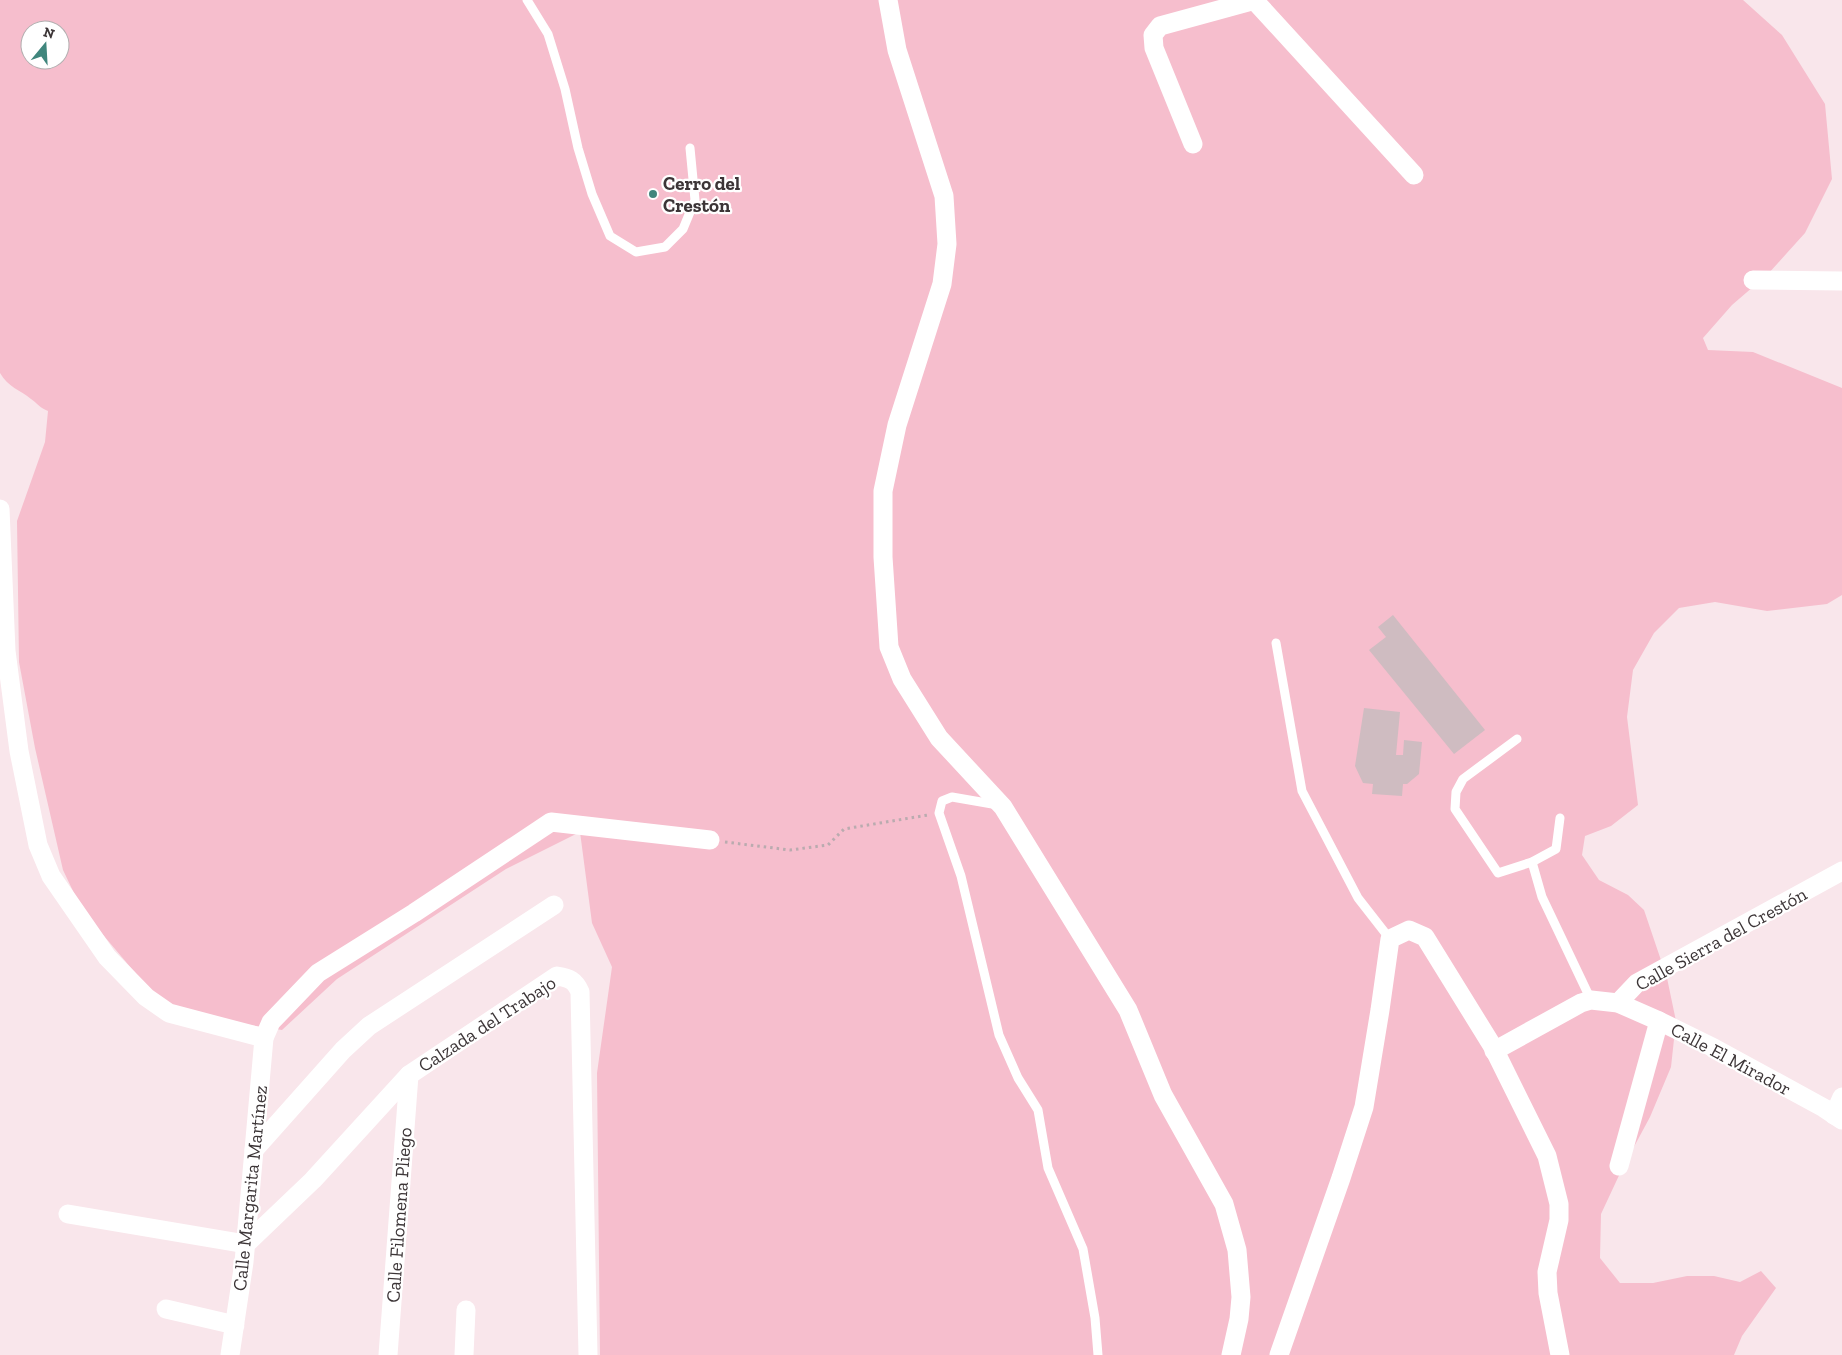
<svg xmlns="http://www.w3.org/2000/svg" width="1842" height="1355" viewBox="0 0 1842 1355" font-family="'Zilla Slab',serif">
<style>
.green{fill:#f6becd;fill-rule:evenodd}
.building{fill:#cfbcc1}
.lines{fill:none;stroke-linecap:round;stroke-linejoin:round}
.path{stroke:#baabaf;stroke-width:3;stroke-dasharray:2.5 4;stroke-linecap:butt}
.service{stroke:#fff;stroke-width:9}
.minor{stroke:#fff;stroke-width:19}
.poi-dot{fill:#40867d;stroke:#fff;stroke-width:2}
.labels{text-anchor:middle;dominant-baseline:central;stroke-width:4.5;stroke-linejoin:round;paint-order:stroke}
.poi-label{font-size:19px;font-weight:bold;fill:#3c3537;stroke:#fff;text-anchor:start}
.street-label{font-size:19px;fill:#3c3537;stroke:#fff}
</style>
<rect width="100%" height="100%" fill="#f9e6eb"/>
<path class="green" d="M0 0H1743L1782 35 1825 104 1832 179 1805 233 1768 274 1732 305 1703 338 1708 350 1753 352 1842 388V595L1827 604 1767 611 1715 602 1679 608 1654 633 1633 670 1627 717 1638 805 1611 826 1585 836 1582 855 1599 880 1628 895 1644 910 1667 978 1676 1021 1671 1067 1650 1117 1622 1169 1601 1214 1600 1258 1620 1283H1653L1687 1276H1714L1740 1282 1761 1271 1776 1288 1742 1336 1734 1355H600L597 1073 612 967 592 923 580 832 506 869 337 979 282 1030 192 1016 154 995 82 910 63 870 35 748 19 662 17 521 45 442 48 411C40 408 38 404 31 399 20 390 8 387 0 373ZM30 30H60V60H30Z"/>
<g class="building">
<path d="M1393 615 1485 730 1454 754 1369 650 1386 637 1378 627Z"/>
<path d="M1364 708 1400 712 1396 755H1403L1404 740 1422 742 1419 774 1407 784H1403L1402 796 1372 794 1373 784 1363 783 1355 766Z"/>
</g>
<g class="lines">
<path class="path" d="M725 842 790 850 828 845 844 829 928 815"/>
<g class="service">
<path d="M527 0 548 34 565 89 578 148 592 194 610 236 636 252 665 247 683 229 695 200 690 148"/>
<path d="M1276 643 1302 791 1358 898 1390 939"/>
<path d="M1517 739 1463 779 1456 792 1455 809 1498 873 1532 862 1556 849 1560 818"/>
<path d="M998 805 952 797 942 801 939 813 961 876 999 1035 1018 1078 1038 1110 1048 1168 1083 1249 1095 1318 1098 1355"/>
<path d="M1532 862 1542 897 1591 1000"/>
</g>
<g class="minor">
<path d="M888 0 897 50 944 196 947 244 942 284 897 425 883 491V557L889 647 902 679 939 738 1003 807 1128 1010 1163 1095 1224 1204 1237 1250 1241 1297 1239 1319 1231 1355"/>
<path d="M1254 0 1414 175"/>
<path d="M1193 144 1154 48 1153 35 1160 26 1255 0"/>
<path d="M1753 280 1842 281"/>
<path d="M0 509 6 651 19 751 38 845 51 876 107 957 146 997 169 1013 264 1038"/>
<path d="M1618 1003 1637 983 1842 871"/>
<path d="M1494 1051 1581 1003 1591 1000 1618 1003 1659 1021 1714 1048 1824 1108 1842 1120"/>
<path d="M1834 1115 1842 1097"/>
<path d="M254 1150 343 1050 369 1026 554 905"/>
<path d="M1619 1166 1659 1021"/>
<path d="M68 1214 246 1244 313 1180 409 1075 557 976C569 978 575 980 580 992L588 1355"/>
<path d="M166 1309 235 1325"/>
<path d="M230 1355 244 1262 264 1038 271 1022 318 973 414 913 551 822 710 840"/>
<path d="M388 1355 409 1075"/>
<path d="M464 1355 466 1310"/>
<path d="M1279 1355 1341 1178 1364 1107 1380 1010 1390 939 1409 930 1425 937 1493 1047 1547 1156 1559 1204V1220L1547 1272 1548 1293 1560 1355"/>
</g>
</g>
<circle class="poi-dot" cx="653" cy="194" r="5"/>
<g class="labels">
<g class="poi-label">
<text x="663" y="183">Cerro del<tspan x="663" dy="22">Crestón</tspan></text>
</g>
<g class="street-label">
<text transform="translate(1721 939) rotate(-29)">Calle Sierra del Crestón</text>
<text transform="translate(487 1024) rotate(-33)">Calzada del Trabajo</text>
<text transform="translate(1731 1059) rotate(28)">Calle El Mirador</text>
<text transform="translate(250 1188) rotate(-84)">Calle Margarita Martínez</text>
<text transform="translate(399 1215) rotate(-86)">Calle Filomena Pliego</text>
</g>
</g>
<g transform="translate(45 45) rotate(18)"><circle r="24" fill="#ffffff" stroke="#b1aeaf"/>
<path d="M0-4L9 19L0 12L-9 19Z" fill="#40867d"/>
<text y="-8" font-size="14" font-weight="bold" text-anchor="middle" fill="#3c3537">N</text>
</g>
</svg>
